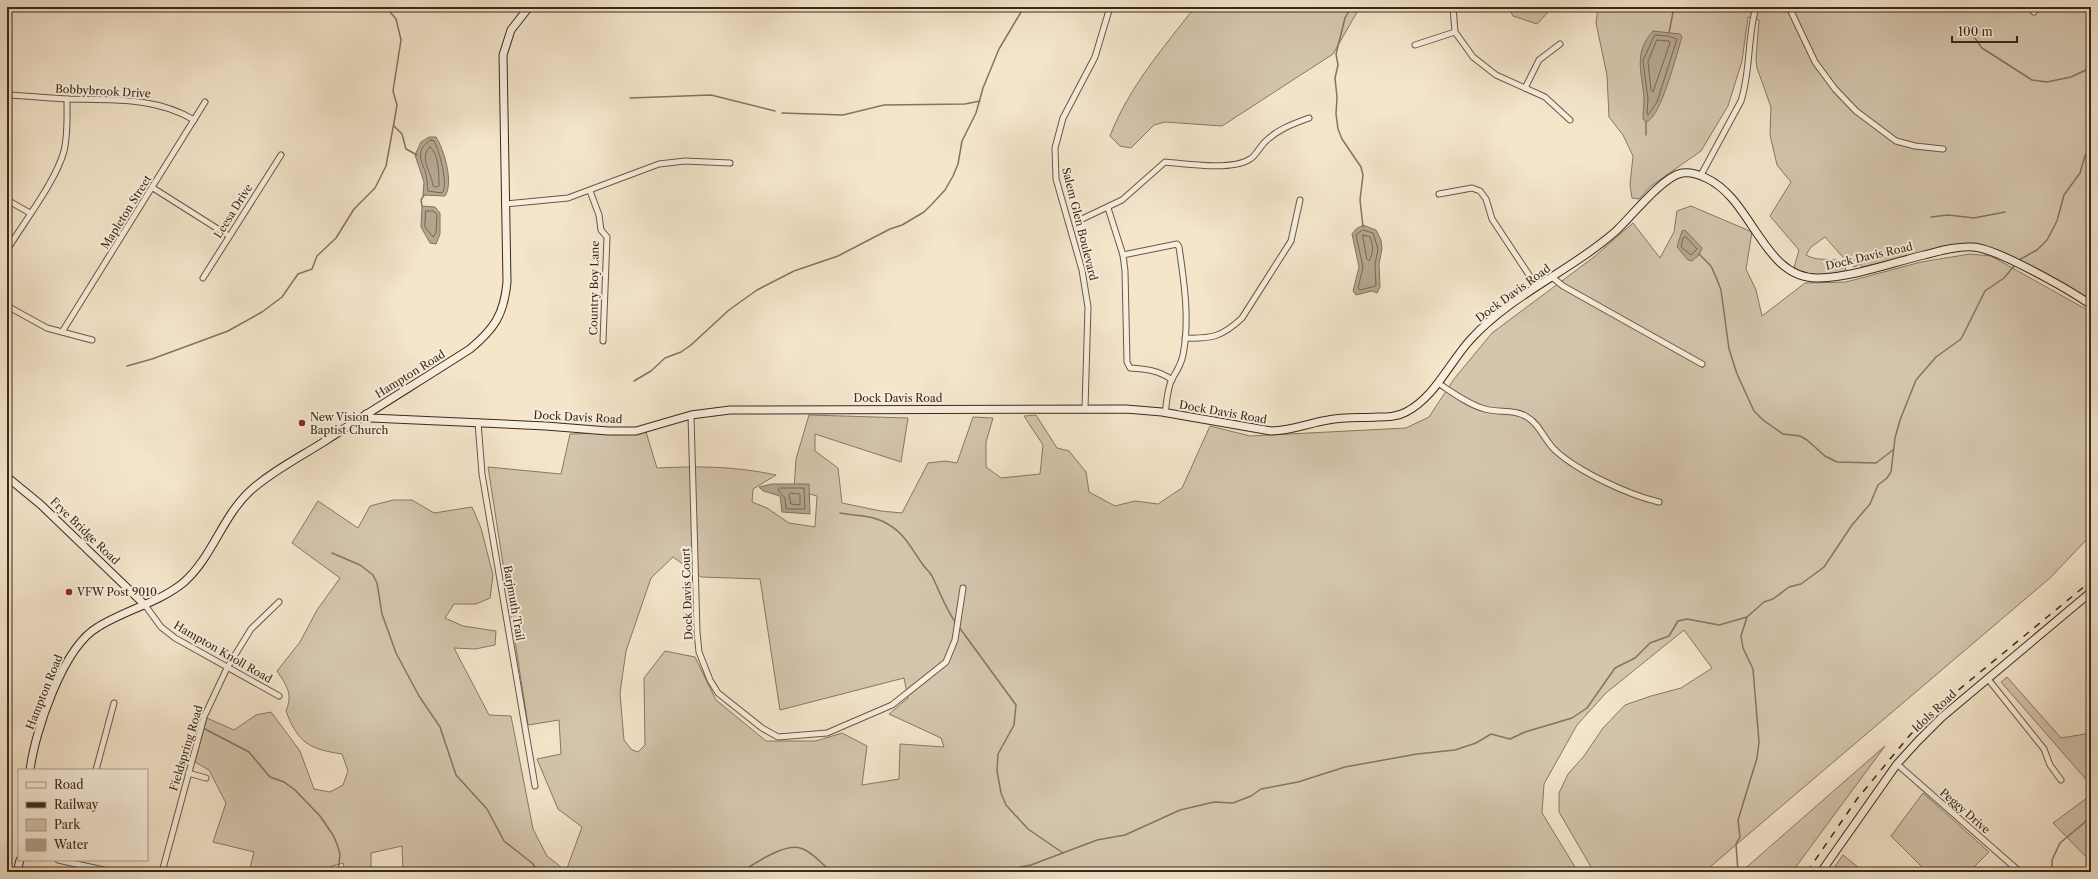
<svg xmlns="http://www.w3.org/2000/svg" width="2098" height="879" viewBox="0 0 2098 879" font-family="'Libre Caslon Text',serif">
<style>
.green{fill:#d4c5ad;stroke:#877764;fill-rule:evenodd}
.water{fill:#b5a58f;stroke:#847360}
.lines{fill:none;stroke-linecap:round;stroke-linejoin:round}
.shore{stroke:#786754;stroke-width:1}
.stream{stroke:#847360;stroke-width:1.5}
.street-casing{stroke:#685846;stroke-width:7}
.secondary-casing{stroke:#3a291a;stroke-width:9}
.street{stroke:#f8eedd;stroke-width:5}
.secondary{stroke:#f8eedd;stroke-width:7}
.rail{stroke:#3a291a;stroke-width:1.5;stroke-dasharray:7 7;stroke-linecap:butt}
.poi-dot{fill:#8f2418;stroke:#f8eedd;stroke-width:1.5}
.labels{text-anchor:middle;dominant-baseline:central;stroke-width:4;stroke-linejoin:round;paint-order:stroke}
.street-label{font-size:11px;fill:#3a291a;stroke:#f8eedd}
.poi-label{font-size:11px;fill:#3a291a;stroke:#f8eedd;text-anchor:start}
</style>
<rect width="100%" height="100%" fill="#f4e5cb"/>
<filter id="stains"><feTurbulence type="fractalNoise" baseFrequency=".005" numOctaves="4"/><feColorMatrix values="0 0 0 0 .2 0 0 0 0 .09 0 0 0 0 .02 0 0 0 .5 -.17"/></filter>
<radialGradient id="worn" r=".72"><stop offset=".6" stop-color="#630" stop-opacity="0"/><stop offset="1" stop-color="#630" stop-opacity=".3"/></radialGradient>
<g class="green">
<path d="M1195 7H1360L1333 54 1222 126 1165 122 1154 125 1131 148 1120 146 1110 136C1129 87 1163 48 1195 7Z"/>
<path d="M1508 7H1553L1537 24 1513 16Z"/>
<path d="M1598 7H2091V301L1980 245 1927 252 1862 267 1860 264 1854 267 1841 255 1825 237 1811 247 1806 255C1820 263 1832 256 1845 263L1846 271C1827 275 1812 278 1794 268L1799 250 1770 216 1791 182 1777 165 1770 135 1771 107 1757 68 1756 59 1759 20 1748 17 1742 61 1728 106 1701 151 1651 186 1639 199 1632 198 1630 185 1633 156 1623 135 1609 117 1607 75 1596 23Z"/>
<path d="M1691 206 1752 232 1746 269 1756 290 1762 316 1805 283 1846 282 1921 262 1970 254 1991 256 2091 312V535L2050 578 1704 872H1594L1559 812V793L1568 774 1584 756 1603 728 1625 705 1651 696 1681 688 1712 668 1684 630 1606 693 1577 725 1544 784 1542 813 1578 872H403L402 846 371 853V872H345L343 863 332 866 325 872H249L254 852 213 842 226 803 209 770 195 762 207 718 234 730 256 715 271 712 300 751 314 789 330 792 343 785 348 771 342 754C309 749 298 743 286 711 293 694 287 686 277 671L300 642 317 610 340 578 292 543 318 501 358 528 370 506 393 500H412L434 513 472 507 481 528 493 575 490 598 476 604H454L445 618 463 626 496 631 495 645 475 649 454 648 489 715 511 716 533 829 547 856 566 871 582 827 558 809 537 759 561 754 559 720 528 725 488 467 561 474 570 434 646 432 657 468C699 466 734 466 776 475L753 489 752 502 767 508 789 523 815 527 817 496 794 490 796 459 809 415 908 418 901 462 815 434V451L838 468 842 503 881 511 902 513 928 463 945 461 957 463 973 417 993 418 986 442V467L1001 478 1040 474 1043 445 1024 416 1036 415 1057 448 1069 451 1086 472 1089 492 1115 506 1135 501 1158 504 1182 488 1210 426 1250 436 1406 428 1429 417 1454 379 1492 333 1594 257 1633 223 1660 258 1674 232 1677 211ZM673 557 701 577 760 579 780 710 904 678 908 698 889 714 941 738 944 747 900 744 899 779 862 785 867 746 842 733 816 741H766L716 700 695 657 665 651 644 678 645 745 638 752 632 750 624 740 620 693 626 651 651 578Z"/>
<path d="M2007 677 2061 738 2091 733V785L2001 682Z"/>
<path d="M1885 746 1792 872H1741Z"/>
<path d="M1923 793 1989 852 1969 872H1927L1891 836Z"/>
<path d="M2091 795V862L2053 823Z"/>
<path d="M1843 855 1864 872H1831Z"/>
</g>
<g class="water">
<path d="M1653 31 1680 34 1682 37C1677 52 1661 118 1646 122L1643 119C1643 112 1644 106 1644 100 1643 74 1632 54 1653 31Z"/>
<path d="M429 137H436C444 149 454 183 445 196L423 195 424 182 415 155 421 142Z"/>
<path d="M422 206 435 207 440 213V234L436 244 430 243 421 227Z"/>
<path d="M1363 225 1376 230 1381 240 1382 249 1379 264 1380 287 1377 293 1372 291 1356 295 1353 291 1359 267 1352 234 1356 229Z"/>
<path d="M1685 230 1702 248 1699 255 1692 261 1688 260 1677 247 1682 231Z"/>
<path d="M772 484H809L810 514 782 512 780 496 763 491 759 487Z"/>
</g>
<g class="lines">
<g class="shore">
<path d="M1655 35 1668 36 1677 39 1657 102 1648 115 1647 113 1648 99 1643 61Z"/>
<path d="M1657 40 1669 41 1670 43 1653 92 1651 90 1648 62Z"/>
<path d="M431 140 434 141C439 149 449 186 442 193L428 191C427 184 427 178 425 171 420 158 416 149 431 140Z"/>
<path d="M430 147C439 153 439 175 439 186L437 187 433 186C432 173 418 158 430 147Z"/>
<path d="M426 211H433L437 214 436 233 433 237 425 227Z"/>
<path d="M1363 230 1373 233 1378 249 1375 264 1376 286 1360 290 1358 288 1363 267 1356 235Z"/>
<path d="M1363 235 1370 237C1373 244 1374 253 1369 261L1367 259Z"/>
<path d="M1686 237 1697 249 1691 255 1681 247 1683 238Z"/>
<path d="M780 488H804L805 509H786L785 498 778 490Z"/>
<path d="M791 493 800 494V505L791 504 789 495Z"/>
</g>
<g class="stream">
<path d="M1351 7 1345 18 1336 54 1338 65 1335 78 1337 97 1336 114 1338 129 1342 139 1361 167 1363 175 1360 200 1363 227"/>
<path d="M1967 27 1982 48 2032 80 2047 82 2071 77 2086 70 2091 71"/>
<path d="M1669 33 1674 7"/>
<path d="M630 98 711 95 775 111"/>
<path d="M782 113 843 115 884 105 965 104 980 101"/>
<path d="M394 126 402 134 406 149 417 155"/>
<path d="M1646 135V122"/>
<path d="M422 206 421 200 424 195"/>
<path d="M1931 217 1948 215 1974 218 2005 212"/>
<path d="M1699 254 1711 266 1716 277 1721 290 1729 349 1737 374 1754 411 1763 420 1783 434 1800 436 1807 440 1825 456 1837 462 1876 463 1893 450"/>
<path d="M2019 260 2037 250 2047 240 2057 221 2064 195 2080 173 2085 156 2091 147"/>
<path d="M127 366 152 359 228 331 262 312 282 297 298 274 312 269 317 256 336 238 354 209 375 188 386 166 395 117 397 105 393 91 401 40 396 19 386 7"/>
<path d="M634 381 651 371 665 358 681 352 691 345 729 310 757 290 794 271 838 256 890 229 902 225 924 212 932 204 945 190 953 176 958 164 962 141 976 113 983 88 999 49 1024 7"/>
<path d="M840 513C854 516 867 514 882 521 903 531 908 543 921 562 924 567 929 571 932 576 940 592 945 608 956 623"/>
<path d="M332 553 360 565 373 575 377 583 382 614 396 653 419 696 440 727 456 775 487 809 504 841 532 863 539 872"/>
<path d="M959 627 1016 705 1014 725 998 754 997 771 1001 793 1006 805 1028 829 1063 853"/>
<path d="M203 728 249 752 270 777 284 782 295 790 320 816 333 835 337 844 340 854 338 872"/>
<path d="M741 872C754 864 787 841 803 849 814 853 822 865 832 872"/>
<path d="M1012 872 1020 867 1031 865 1097 840 1125 835 1180 810 1214 802 1233 803 1251 796 1261 789 1298 782 1345 767 1417 754 1455 750 1476 743 1491 734 1510 739 1525 732 1572 718 1587 708 1615 668 1635 658 1650 643 1669 636 1678 621 1687 619 1719 625 1747 617 1764 602 1773 599 1789 587 1801 584 1824 567 1852 525 1870 504 1878 485 1887 478 1891 472 1895 438 1900 420 1916 380 1936 357 1961 339 1985 291 2004 278 2014 266"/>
<path d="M1738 872 1736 844 1740 837 1738 820 1757 758 1759 742 1753 669 1743 648 1741 636 1747 617"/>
<path d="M2052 872V860L2060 843 2091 817"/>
</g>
<g class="street-casing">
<g id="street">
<path d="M1453 7 1455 32 1473 57 1496 75 1545 97 1570 120"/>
<path d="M1789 7 1815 62 1835 89 1856 111 1896 141 1915 146 1943 149"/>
<path d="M2029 7 2034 12"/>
<path d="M1415 45 1455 32"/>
<path d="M1525 88 1539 60 1560 44"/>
<path d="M7 95C28 96 48 98 69 99 112 100 156 97 194 120"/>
<path d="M1701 175 1741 101C1751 70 1747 38 1756 7"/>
<path d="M153 188 229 236"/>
<path d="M590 191 599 215 601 230 607 237 603 341"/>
<path d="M1439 194 1472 188 1480 191 1486 199 1492 219 1537 287"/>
<path d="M7 200 30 213"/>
<path d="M505 204 568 198 659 164 685 161 730 163"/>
<path d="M1108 208 1123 255 1125 271 1127 362 1130 368C1145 369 1159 370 1172 380"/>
<path d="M1082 219 1122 200 1165 162C1187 164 1232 171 1250 159 1255 157 1261 145 1266 141 1278 129 1293 124 1309 118"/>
<path d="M7 250C24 222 56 181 64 151 68 134 67 116 67 99"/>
<path d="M1123 255 1177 244 1179 247C1184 281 1190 320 1183 355 1181 365 1177 371 1172 379 1167 389 1167 402 1165 413"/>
<path d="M1552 277 1563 286 1702 364"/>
<path d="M203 278 281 155"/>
<path d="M7 306 47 328 92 340"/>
<path d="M62 332 205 102"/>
<path d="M1185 338C1211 339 1222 337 1242 318L1291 241 1300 200"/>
<path d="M1438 383C1452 392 1469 405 1485 409 1499 413 1515 409 1527 417 1540 424 1545 442 1556 451 1579 472 1629 495 1659 502"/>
<path d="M1085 408 1088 307 1082 270 1056 179 1055 148 1063 118 1095 57 1110 7"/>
<path d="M691 415 697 632 699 652 710 680 718 693 762 728 778 737 827 733 892 705 946 662 955 640 963 588"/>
<path d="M478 422 482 474 535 786"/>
<path d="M145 605 161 627 175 638 279 696"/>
<path d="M1988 679 2044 749 2050 765 2061 780"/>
<path d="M1897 764 2020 872"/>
<path d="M96 770 114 703"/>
<path d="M188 773 206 778"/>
<path d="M58 860 113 872"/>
<path d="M162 872 204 717 227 668 251 629 279 602"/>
</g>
</g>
<g class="secondary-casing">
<g id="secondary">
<path d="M366 414 371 418 546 426 608 431H636L691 415 730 410 1126 409 1162 412 1271 431C1291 431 1309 423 1328 420 1344 417 1361 418 1377 417 1387 417 1397 417 1406 412 1435 397 1449 363 1471 339 1512 294 1571 271 1616 231 1632 216 1662 177 1682 173 1691 172 1698 174 1706 178 1753 199 1763 280 1819 278 1853 277 1891 263 1924 255 1940 251 1956 246 1973 247 1996 248 2070 290 2091 305"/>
<path d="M7 477 40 504 145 605"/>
<path d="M30 770C35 731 63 647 98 627 125 610 158 603 183 583 212 558 222 517 250 491 271 472 298 458 322 443 371 411 420 381 470 349 494 329 504 315 507 282L503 55 511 30 529 7"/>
<path d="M17 872 20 860"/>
<path d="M1821 872 1897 764 1918 741 1942 717 2091 592"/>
</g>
</g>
<use href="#street" class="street"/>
<use href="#secondary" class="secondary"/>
<path class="rail" d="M1807 872 1857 799 1910 735 1945 701 2091 581"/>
</g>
<g class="poi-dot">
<circle cx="302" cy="423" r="4"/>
<circle cx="69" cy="592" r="4"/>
</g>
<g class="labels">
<g class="street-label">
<text transform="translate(103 91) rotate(3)">Bobbybrook Drive</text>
<text transform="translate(233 211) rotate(-58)">Leesa Drive</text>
<text transform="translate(126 212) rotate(-58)">Mapleton Street</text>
<text transform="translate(1080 224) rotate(76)">Salem Glen Boulevard</text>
<text transform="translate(1869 256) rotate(-13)">Dock Davis Road</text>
<text transform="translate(594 288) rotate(-89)">Country Boy Lane</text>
<text transform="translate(1513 293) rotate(-36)">Dock Davis Road</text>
<text transform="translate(410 374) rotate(-32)">Hampton Road</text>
<text x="898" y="398">Dock Davis Road</text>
<text transform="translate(1223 412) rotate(10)">Dock Davis Road</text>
<text transform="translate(578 417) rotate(3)">Dock Davis Road</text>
<text transform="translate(85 531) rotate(44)">Frye Bridge Road</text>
<text transform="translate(687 594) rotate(-92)">Dock Davis Court</text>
<text transform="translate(514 603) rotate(80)">Barjmuth Trail</text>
<text transform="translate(223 652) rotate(30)">Hampton Knoll Road</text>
<text transform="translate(44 692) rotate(-68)">Hampton Road</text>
<text transform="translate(1934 711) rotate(-43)">Idols Road</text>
<text transform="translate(186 748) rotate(-73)">Fieldspring Road</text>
<text transform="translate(1965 811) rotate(41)">Peggy Drive</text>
</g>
<g class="poi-label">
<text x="310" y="417">New Vision<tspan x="310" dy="13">Baptist Church</tspan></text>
<text x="77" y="592">VFW Post 9010</text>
</g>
</g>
<rect width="2098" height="879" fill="none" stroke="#f4e5cb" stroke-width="24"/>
<rect x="8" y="8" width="2082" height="863" fill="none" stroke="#3a291a" stroke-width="2"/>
<rect x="12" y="12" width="2074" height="855" fill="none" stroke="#3a291a"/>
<rect x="18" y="769" width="130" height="92" fill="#f8eedd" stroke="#ac9f8f"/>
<rect x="26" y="782" width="20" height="6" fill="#f8eedd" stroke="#ac9f8f"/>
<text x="54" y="789" font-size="12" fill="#3a291a">Road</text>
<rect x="26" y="802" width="20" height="6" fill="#3a291a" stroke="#ac9f8f"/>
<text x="54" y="809" font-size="12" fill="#3a291a">Railway</text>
<rect x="26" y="819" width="20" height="12" fill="#d4c5ad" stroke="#ac9f8f"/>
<text x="54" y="829" font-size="12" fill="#3a291a">Park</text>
<rect x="26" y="839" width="20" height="12" fill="#b5a58f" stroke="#ac9f8f"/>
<text x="54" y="849" font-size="12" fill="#3a291a">Water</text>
<path d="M1952 36v6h65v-6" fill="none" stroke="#3a291a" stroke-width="2"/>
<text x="1958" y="36" font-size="12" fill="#3a291a" stroke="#f8eedd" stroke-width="3" paint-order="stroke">100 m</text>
<rect width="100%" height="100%" filter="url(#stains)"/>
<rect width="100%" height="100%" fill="url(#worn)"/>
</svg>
